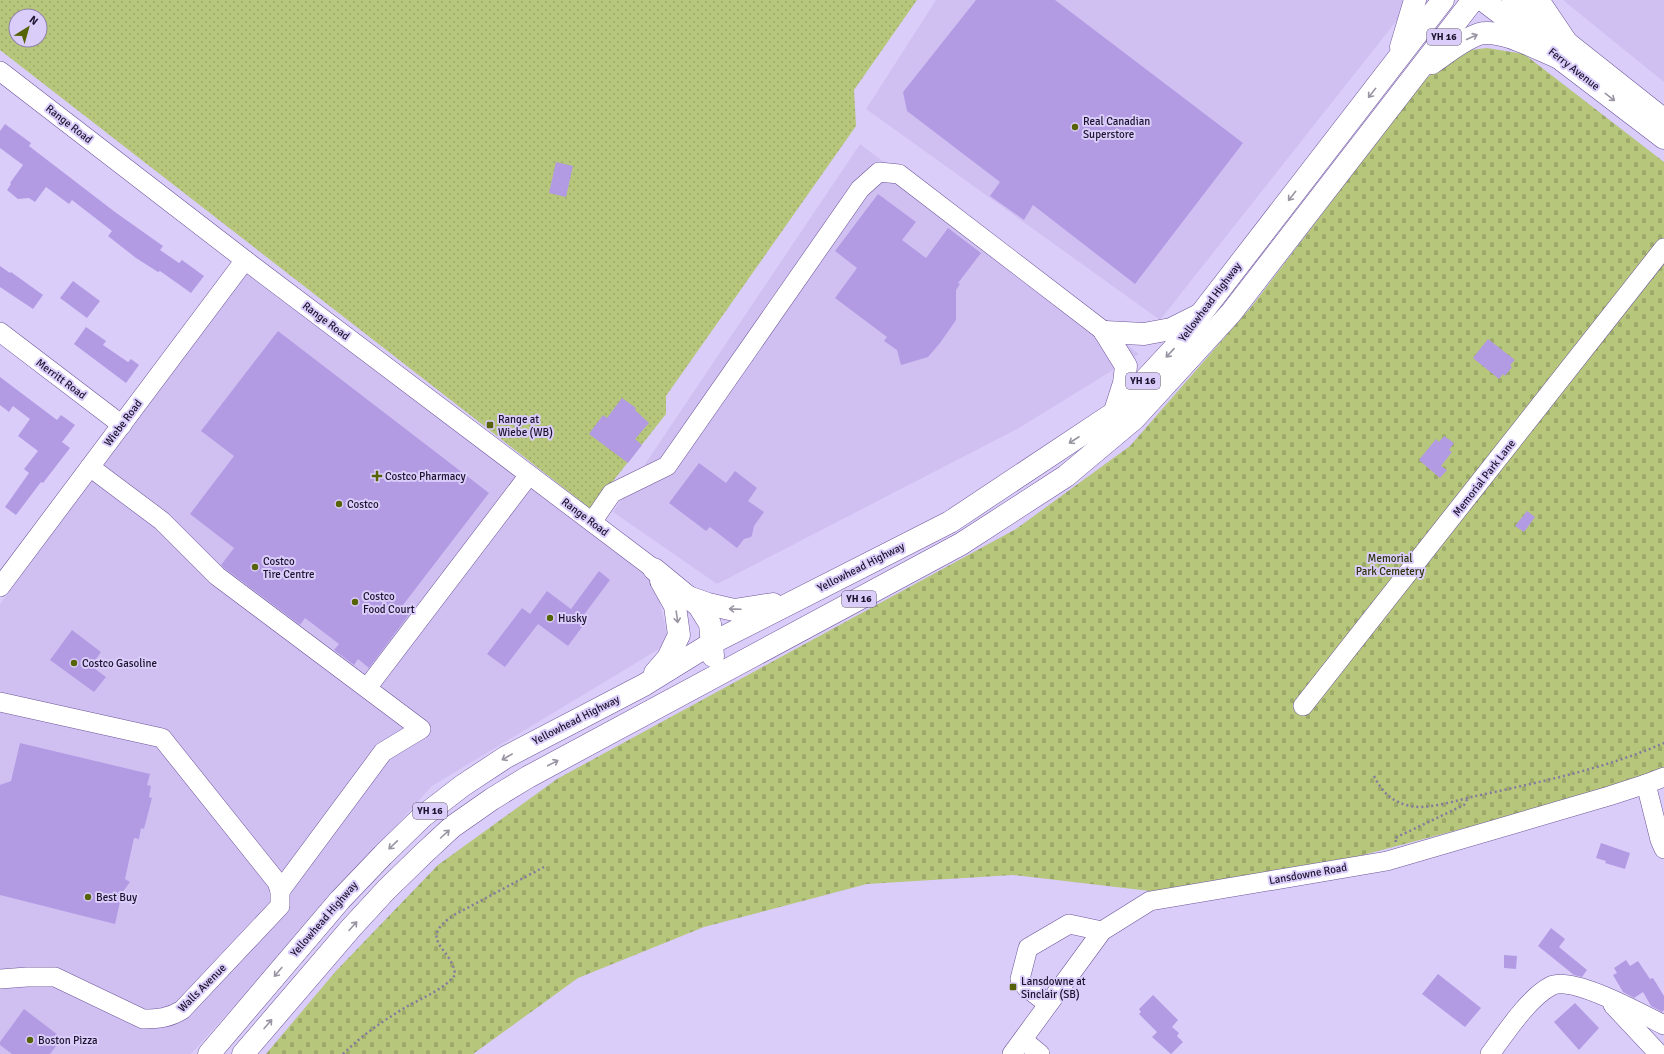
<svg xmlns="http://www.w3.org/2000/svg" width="1664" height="1054" viewBox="0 0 1664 1054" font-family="Signika,sans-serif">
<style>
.built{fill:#d0c0f2}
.grass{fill:url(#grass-dots);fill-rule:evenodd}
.cemetery{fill:url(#cemetery-stones)}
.building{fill:#b39be4}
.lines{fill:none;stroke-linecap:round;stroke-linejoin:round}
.minor-casing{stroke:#6c5498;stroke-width:20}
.major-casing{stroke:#6c5498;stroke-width:23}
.highway-casing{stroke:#6c5498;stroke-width:23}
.path{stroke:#85799f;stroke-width:2.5;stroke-dasharray:2 3;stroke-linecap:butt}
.minor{stroke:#fff;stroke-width:19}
.major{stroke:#fff;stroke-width:22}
.highway{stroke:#fff;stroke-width:22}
.oneway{stroke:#9994a1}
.poi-dot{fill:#566307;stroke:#dacdfa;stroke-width:1.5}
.labels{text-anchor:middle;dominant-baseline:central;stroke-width:4;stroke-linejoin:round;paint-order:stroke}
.shield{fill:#dacdfa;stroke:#554a6b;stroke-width:1}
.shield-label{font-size:10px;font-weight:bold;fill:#1c122e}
.street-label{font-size:11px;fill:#1c122e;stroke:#dacdfa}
.poi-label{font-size:11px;fill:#1c122e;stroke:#dacdfa;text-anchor:start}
.park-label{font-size:11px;fill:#2d340b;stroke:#dacdfa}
</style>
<defs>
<pattern id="grass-dots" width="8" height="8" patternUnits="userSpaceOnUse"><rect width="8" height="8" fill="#b6c67a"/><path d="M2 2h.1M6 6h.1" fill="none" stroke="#9ca96a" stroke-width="1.8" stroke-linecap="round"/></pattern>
<pattern id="cemetery-stones" width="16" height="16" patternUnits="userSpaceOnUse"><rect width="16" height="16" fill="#b6c67a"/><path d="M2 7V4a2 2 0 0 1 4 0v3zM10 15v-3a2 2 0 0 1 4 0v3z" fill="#9ca96a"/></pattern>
</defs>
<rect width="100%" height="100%" fill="#dacdfa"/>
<g class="built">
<path d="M936 0H1413L1160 320 866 109Z"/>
<path d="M1564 0H1664V82L1564 1Z"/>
<path d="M860 144 1139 354 1019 428 717 584 613 512Z"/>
<path d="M249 267 655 581 669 643 432 786 191 1054H0V604Z"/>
</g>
<path class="grass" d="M0 0H917L854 90 856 126 666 396V414L591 509 0 50ZM16 16H40V40H16Z"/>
<path class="cemetery" d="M1487 48 1524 54 1664 162V769L1636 783 1287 875 1167 893 1013 875 867 884 704 927 578 978 473 1054H266L336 971 438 865 557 779 1016 529 1130 446 1252 306 1424 80 1462 51Z"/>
<g class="building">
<path d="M976 0H1055L1243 143 1135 284 1033 205 1024 220 990 196 1000 182 907 111 903 92Z"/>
<path d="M5 124 31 143 29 146 115 212 163 246 160 250 179 263 182 260 204 276 191 293 160 271 158 272 136 258 108 236 112 231 72 200 69 204 46 187 35 202 29 198 18 199 7 190 11 184 10 183 23 165 0 148V131Z"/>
<path d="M556 162 573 166 566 197 549 193Z"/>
<path d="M878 194 916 222 902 240 926 258 948 228 981 253 958 283 960 284 956 290V320L940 343 928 357 901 365 897 350 884 341 887 337 835 298 857 268 835 251Z"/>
<path d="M0 266 10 273 11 272 43 295 33 309 0 287Z"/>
<path d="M73 281 100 301 87 318 60 298Z"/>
<path d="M86 327 106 341 103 345 128 362 131 359 139 365 126 383 74 344Z"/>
<path d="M278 331 489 493 403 605 411 612 369 668 358 659 354 665 334 650 339 644 305 618 300 625 224 568 221 565 234 548 190 514 234 456 201 431Z"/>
<path d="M1488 339 1515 360 1510 365 1512 367 1505 376 1503 374 1499 379 1473 358Z"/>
<path d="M0 377 57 420 61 415 75 425 62 442 70 448 43 483 41 482 16 515 5 507 29 473 24 469 38 451 18 436 30 419 13 406 9 412 0 405Z"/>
<path d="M622 398 636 408 635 410 649 423 635 439 642 445 628 463 589 434 603 415 607 418Z"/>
<path d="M1444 436 1454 443 1449 450 1452 452 1441 466 1447 470 1440 478 1419 460 1436 439 1439 442Z"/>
<path d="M699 463 726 483 735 471 757 488 748 501 764 512 754 526 752 535 751 537 744 539 737 548 710 527 706 531 669 503Z"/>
<path d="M1527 511 1535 517 1524 532 1515 526Z"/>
<path d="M599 571 610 580 583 616 588 619 568 646 538 624 505 667 487 654 522 608 530 614 547 591 571 609Z"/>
<path d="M72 630 101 652 91 666 106 677 94 692 50 660Z"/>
<path d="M20 743 150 774 147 785 151 786 149 797 152 798 144 829 141 828 139 839 134 838 125 879 130 882 122 893 115 924 0 895V785L11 781Z"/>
<path d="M1601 843 1630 853 1625 869 1605 863 1606 861 1596 858Z"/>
<path d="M1551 928 1565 939 1559 947 1587 970 1582 977 1574 975 1538 946Z"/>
<path d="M1504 955 1517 956 1516 969 1504 968Z"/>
<path d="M1626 960 1630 966 1638 961 1650 979 1653 978 1664 996V1010L1662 1012 1651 1006 1643 992 1634 998 1623 992 1613 975 1617 973 1614 968Z"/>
<path d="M1438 974 1481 1008 1465 1027 1422 994Z"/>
<path d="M1153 995 1178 1020 1172 1027 1179 1033 1177 1036 1183 1042 1171 1054 1152 1037 1157 1032 1139 1014 1141 1012 1139 1009Z"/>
<path d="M1575 1003 1599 1028 1579 1050 1554 1022Z"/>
<path d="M24 1009 62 1038 50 1054H12L0 1045V1042Z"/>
</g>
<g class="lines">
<g class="minor-casing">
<g id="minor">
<path d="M0 71 245 260 654 569"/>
<path d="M0 332 122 425"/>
<path d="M90 467 162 521 217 576 421 729 383 752 280 891"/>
<path d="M592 522 612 493 667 466 860 189 879 172 899 174 1105 332"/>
<path d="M0 587 245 260"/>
<path d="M367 688 529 475"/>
<path d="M0 702 162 738 277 882 280 891V906L182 1010C169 1018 158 1019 143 1019L55 977H27L0 979"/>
<path d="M1303 706 1664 248"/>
<path d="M1646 784 1660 840 1664 849"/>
<path d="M1048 1004 1026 987 1020 979 1028 948 1069 924 1102 931"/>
<path d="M1613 1005 1659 1054"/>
<path d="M1023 1040 1040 1054"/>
<path d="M1012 1054 1102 931 1150 901 1387 861 1609 796 1646 784 1664 777"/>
<path d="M1490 1054C1505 1034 1529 997 1551 986 1572 975 1642 1014 1664 1025"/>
</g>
</g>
<g class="major-casing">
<g id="major">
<path d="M1483 0 1664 138"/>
<path d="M1513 0 1658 115"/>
</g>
</g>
<g class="highway-casing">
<g id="highway">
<path d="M1538 0 1567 43"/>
<path d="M1401 47 1415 0"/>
<path d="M1432 63C1447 53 1462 40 1479 34 1500 28 1537 49 1557 57"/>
<path d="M1105 332 1144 334 1171 329 1197 316"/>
<path d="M1105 332 1126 366 1124 383 1116 408"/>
<path d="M654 569 699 606 710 624 713 656"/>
<path d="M688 597 708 604 734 610 773 604"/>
<path d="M655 673 668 658 679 635 675 606 661 581"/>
<path d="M209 1054 340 900 383 855 422 817 462 786 506 757 644 685 712 643 950 522 1114 413 1193 328 1200 315 1443 0"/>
<path d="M243 1054 351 928 386 890 423 854 452 827 492 799 528 777 961 544 1066 476 1134 419 1231 313 1473 0"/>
</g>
</g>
<g class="path">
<path d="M1374 776C1382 792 1392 802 1410 806 1429 810 1457 800 1476 796 1540 782 1604 769 1664 743"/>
<path d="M1396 842 1395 838 1464 805 1468 798"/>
<path d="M343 1054C362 1035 383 1021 406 1007 422 998 443 990 455 975 453 947 415 941 454 915L544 867"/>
</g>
<use href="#minor" class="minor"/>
<use href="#major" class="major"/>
<use href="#highway" class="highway"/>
</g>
<defs><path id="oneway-shaft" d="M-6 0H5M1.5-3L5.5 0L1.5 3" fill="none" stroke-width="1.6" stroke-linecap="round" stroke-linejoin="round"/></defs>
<g class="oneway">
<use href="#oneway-shaft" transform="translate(1472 37) rotate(-24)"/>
<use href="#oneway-shaft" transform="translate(1372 93) rotate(128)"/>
<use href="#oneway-shaft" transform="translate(1610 97) rotate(38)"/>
<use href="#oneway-shaft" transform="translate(1292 196) rotate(128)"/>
<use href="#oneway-shaft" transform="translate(1170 353) rotate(133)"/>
<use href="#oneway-shaft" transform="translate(1074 440) rotate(147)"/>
<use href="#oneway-shaft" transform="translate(735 609) rotate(-178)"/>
<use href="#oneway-shaft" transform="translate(677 617) rotate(82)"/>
<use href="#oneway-shaft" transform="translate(507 757) rotate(150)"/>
<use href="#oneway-shaft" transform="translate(553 763) rotate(-28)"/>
<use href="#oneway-shaft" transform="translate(445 834) rotate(-42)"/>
<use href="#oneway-shaft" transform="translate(393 845) rotate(136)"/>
<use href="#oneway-shaft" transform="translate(353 926) rotate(-48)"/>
<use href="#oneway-shaft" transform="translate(278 972) rotate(130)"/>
<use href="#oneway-shaft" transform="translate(268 1024) rotate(-49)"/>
</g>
<g class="poi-dot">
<circle cx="1075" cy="127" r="4"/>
<rect x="486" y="421" width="8" height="8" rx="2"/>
<path d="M375 470h4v4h4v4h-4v4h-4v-4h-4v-4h4z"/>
<circle cx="339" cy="504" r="4"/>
<circle cx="255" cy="567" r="4"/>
<circle cx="355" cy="602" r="4"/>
<circle cx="550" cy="618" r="4"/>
<circle cx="74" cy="663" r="4"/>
<circle cx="88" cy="897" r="4"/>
<rect x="1009" y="983" width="8" height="8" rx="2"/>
<circle cx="30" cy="1040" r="4"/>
</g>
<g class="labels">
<g class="shield">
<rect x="1427" y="29" width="34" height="16" rx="3"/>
<rect x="1126" y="373" width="34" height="16" rx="3"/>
<rect x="842" y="591" width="34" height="16" rx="3"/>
<rect x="413" y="803" width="34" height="16" rx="3"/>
</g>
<g class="shield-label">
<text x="1444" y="37">YH 16</text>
<text x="1143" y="381">YH 16</text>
<text x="859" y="599">YH 16</text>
<text x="430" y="811">YH 16</text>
</g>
<g class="street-label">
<text transform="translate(1574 69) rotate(38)">Ferry Avenue</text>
<text transform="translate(69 124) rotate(38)">Range Road</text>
<text transform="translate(1210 302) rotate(-53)">Yellowhead Highway</text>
<text transform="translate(326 321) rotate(37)">Range Road</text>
<text transform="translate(61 379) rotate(37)">Merritt Road</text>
<text transform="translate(123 423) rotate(-53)">Wiebe Road</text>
<text transform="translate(1484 478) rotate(-52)">Memorial Park Lane</text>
<text transform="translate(585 517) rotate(37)">Range Road</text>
<text transform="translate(861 567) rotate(-27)">Yellowhead Highway</text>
<text transform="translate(576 720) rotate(-27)">Yellowhead Highway</text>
<text transform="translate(1308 874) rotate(-10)">Lansdowne Road</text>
<text transform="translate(324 919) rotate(-49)">Yellowhead Highway</text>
<text transform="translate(202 988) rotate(-45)">Walls Avenue</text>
</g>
<g class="poi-label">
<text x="1083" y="121">Real Canadian<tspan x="1083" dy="13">Superstore</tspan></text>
<text x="498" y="419">Range at<tspan x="498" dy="13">Wiebe (WB)</tspan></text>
<text x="385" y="476">Costco Pharmacy</text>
<text x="347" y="504">Costco</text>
<text x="263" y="561">Costco<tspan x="263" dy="13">Tire Centre</tspan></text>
<text x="363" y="596">Costco<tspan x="363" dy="13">Food Court</tspan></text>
<text x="558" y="618">Husky</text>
<text x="82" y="663">Costco Gasoline</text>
<text x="96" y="897">Best Buy</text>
<text x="1021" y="981">Lansdowne at<tspan x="1021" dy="13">Sinclair (SB)</tspan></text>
<text x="38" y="1040">Boston Pizza</text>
</g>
<g class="park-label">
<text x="1390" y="558">Memorial<tspan x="1390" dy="13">Park Cemetery</tspan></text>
</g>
</g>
<g transform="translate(28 28) rotate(37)"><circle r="19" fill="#dacdfa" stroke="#8e82a8"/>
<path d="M0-3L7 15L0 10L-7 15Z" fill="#566307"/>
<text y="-6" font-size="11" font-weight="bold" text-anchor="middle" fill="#1c122e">N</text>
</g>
</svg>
